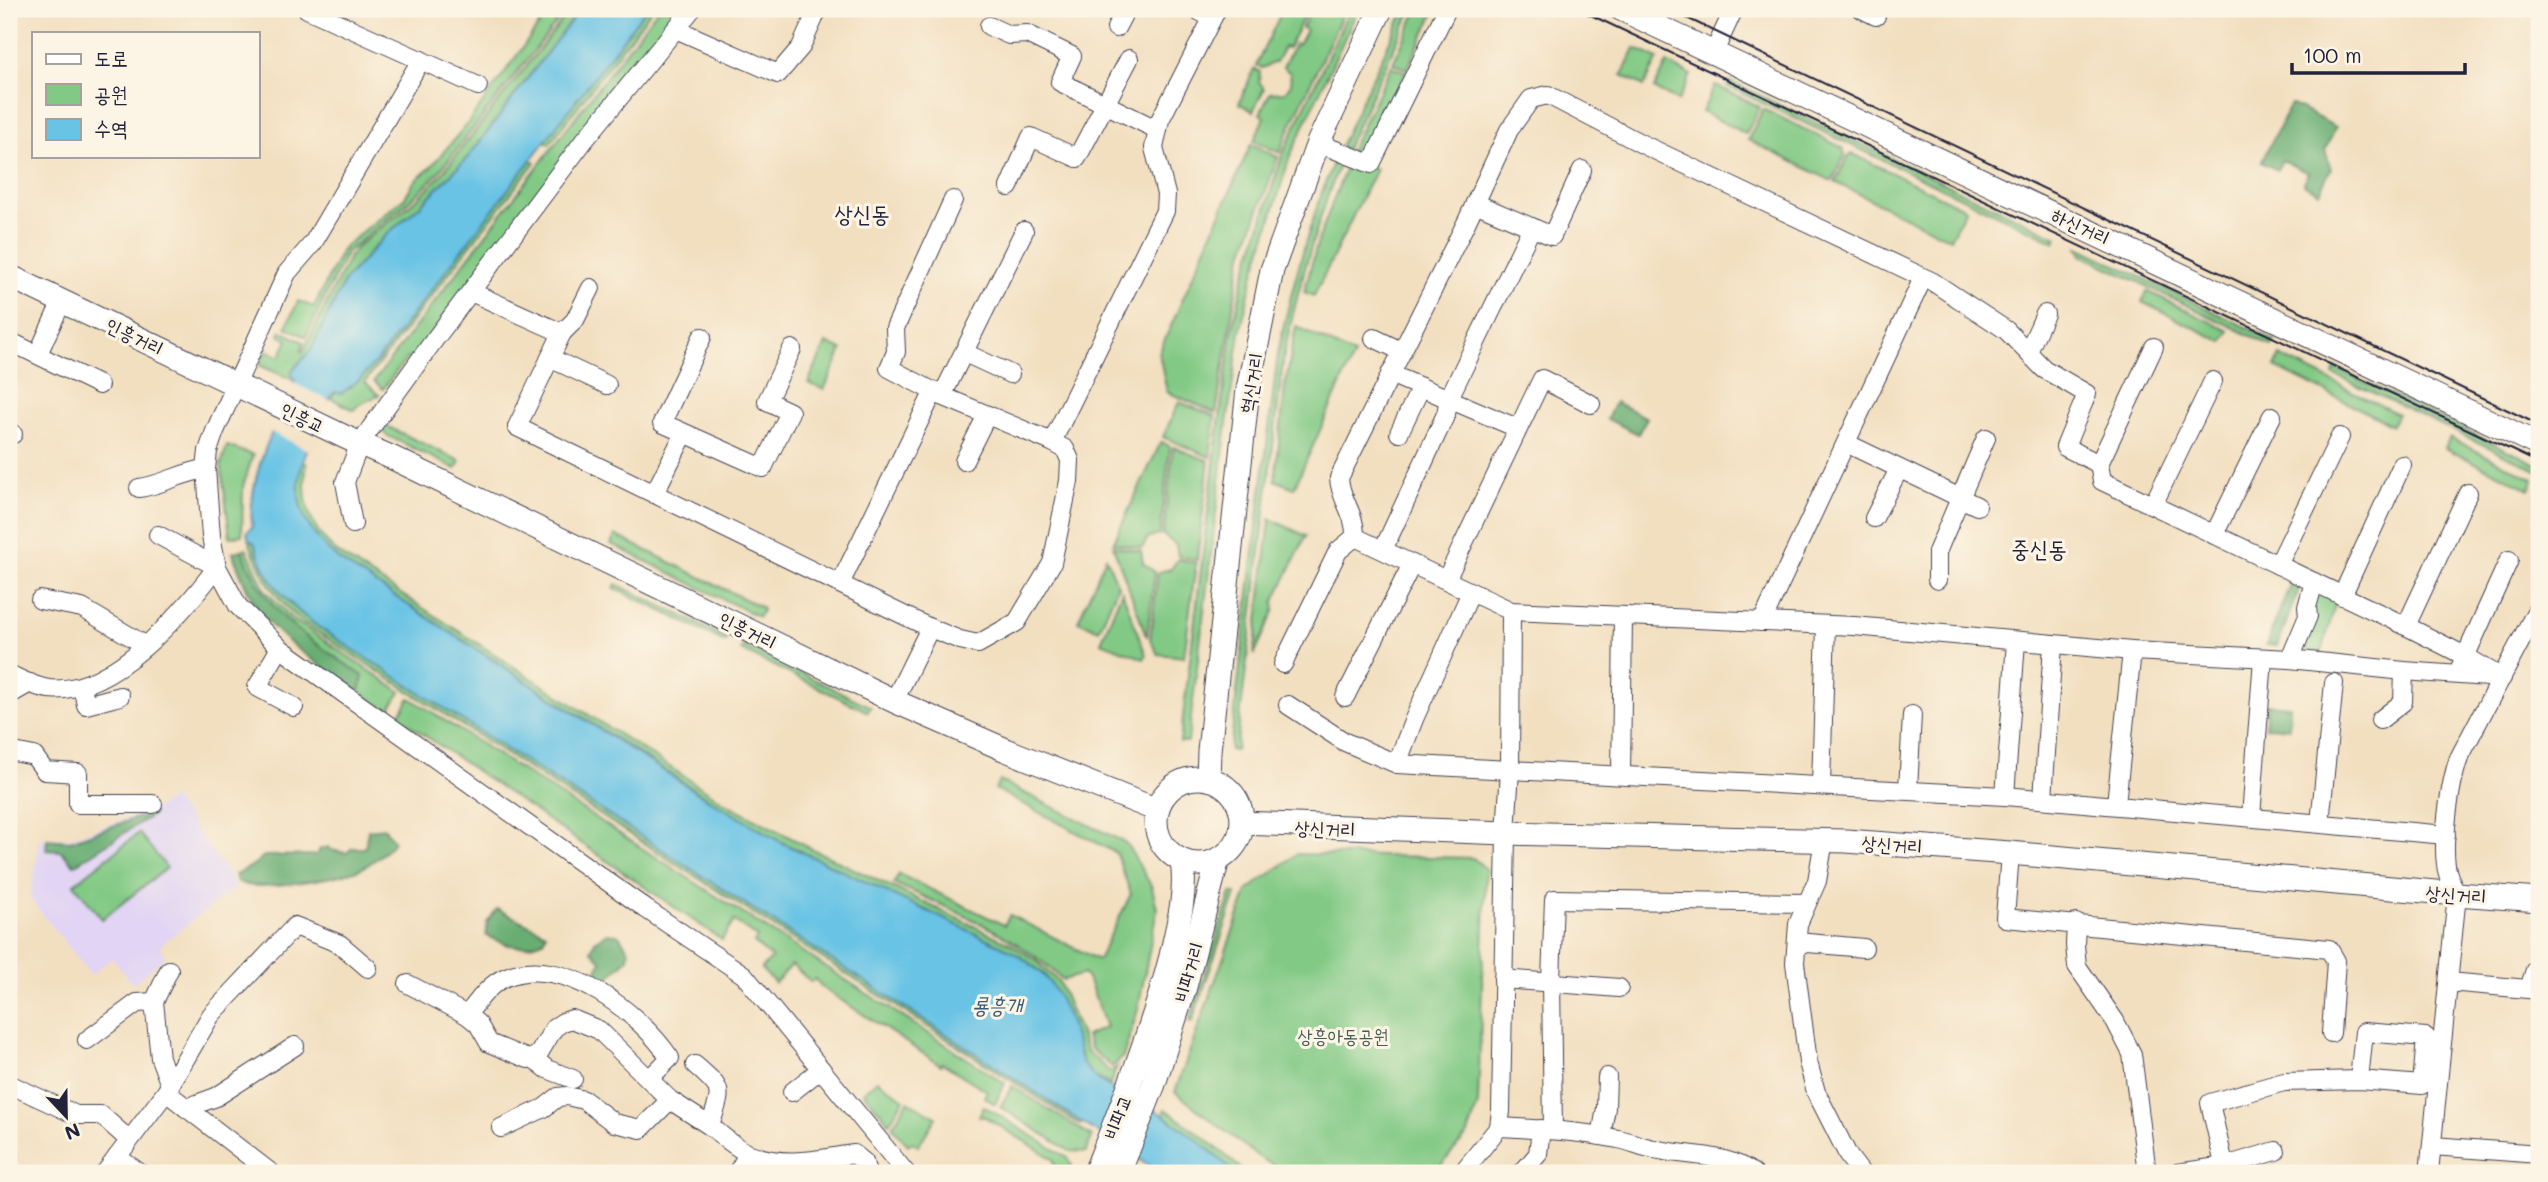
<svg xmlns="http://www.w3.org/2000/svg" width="2548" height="1182" viewBox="0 0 2548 1182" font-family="Mali,'Poor Story',sans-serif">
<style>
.built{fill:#e1d4f4}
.green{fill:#81c984;stroke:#527660;stroke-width:2}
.forest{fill:#68ad72;stroke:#456856;stroke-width:2}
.water{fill:#68c3e5;stroke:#457290;stroke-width:2}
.pier{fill:#f2dfc0}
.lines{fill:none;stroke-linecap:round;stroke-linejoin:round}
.minor-casing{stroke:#413e4f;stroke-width:20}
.major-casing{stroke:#413e4f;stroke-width:25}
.minor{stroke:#fff;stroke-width:18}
.major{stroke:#fff;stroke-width:23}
.tram{stroke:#22223b;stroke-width:2}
.labels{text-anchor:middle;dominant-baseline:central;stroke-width:6;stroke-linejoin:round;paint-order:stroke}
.street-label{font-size:19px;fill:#22223b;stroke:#fcf5e5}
.park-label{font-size:19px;fill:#435c55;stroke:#fcf5e5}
.water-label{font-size:21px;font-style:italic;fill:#3a5a76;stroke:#fcf5e5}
.quarter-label{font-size:23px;fill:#22223b;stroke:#fcf5e5}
</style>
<rect width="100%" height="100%" fill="#fcf5e5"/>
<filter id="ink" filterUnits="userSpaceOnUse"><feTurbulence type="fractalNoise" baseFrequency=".0143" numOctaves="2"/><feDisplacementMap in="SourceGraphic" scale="14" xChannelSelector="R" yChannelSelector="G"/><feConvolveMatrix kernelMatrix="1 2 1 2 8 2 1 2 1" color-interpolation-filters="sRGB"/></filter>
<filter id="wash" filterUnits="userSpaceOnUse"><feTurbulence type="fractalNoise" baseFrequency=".00686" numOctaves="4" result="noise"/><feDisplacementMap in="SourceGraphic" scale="28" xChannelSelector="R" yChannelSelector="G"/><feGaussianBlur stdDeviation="1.57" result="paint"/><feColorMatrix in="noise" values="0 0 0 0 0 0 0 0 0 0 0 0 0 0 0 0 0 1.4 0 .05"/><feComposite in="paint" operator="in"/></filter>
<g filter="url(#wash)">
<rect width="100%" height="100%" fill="#f2dfc0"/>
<path class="built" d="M173 798 237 886 159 946 166 956 133 984 112 958 91 975 30 899 40 839 70 838 157 808Z"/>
<g class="green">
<path d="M557 9H567L438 173 416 195 346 253 306 337 286 327 298 301 314 307 343 248 405 197 414 182 431 167 468 123 547 14 551 16Z"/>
<path d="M571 9H580L469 156 421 205 385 236 345 280 311 350 294 368 292 374 295 381 259 365 266 350 280 357 288 340 279 335 281 331 304 342 301 351 303 352 350 255 358 246 417 199 440 176Z"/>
<path d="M646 9H652L549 144 545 141Z"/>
<path d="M658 9H682L410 360 407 358 383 389 374 381Z"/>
<path d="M1283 9H1308L1288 48 1284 47 1276 62 1262 68 1256 65Z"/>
<path d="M1311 9H1345L1286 136 1280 153 1254 141 1264 117 1260 114 1270 93 1285 92 1291 84 1290 73 1283 67 1295 43 1298 45 1306 30 1302 28Z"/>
<path d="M1350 9H1358L1290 156 1252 280 1240 332 1227 423 1188 742H1180L1219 422 1232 331 1244 277 1283 153Z"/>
<path d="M1405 9H1412L1345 151 1341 145 1342 142Z"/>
<path d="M1418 9H1436L1407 69 1393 63Z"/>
<path d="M1635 48 1658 59 1644 86 1622 75Z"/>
<path d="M1667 63 1691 75 1678 101 1654 89Z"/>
<path d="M1391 66 1406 72 1367 154 1350 152Z"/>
<path d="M1254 69 1260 72 1259 81 1264 89 1253 111 1239 103Z"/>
<path d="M1729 81 2057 237 2055 242 1727 86Z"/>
<path d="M1715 85 1760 107 1746 134 1702 112Z"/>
<path d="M1763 109 1843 148 1845 155 1832 181 1748 140Z"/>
<path d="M1251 144 1278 157 1241 259 1216 413 1167 392 1159 353Z"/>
<path d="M1853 154 1966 209 1950 239 1835 182 1848 156Z"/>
<path d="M1336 155 1342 157C1317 222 1298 286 1284 354L1236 751 1230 750 1278 353C1292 285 1310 220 1336 155Z"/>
<path d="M531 159 535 162 365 382 379 395 358 405 354 410 330 398 337 391 342 393 359 380 377 361Z"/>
<path d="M1349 159 1376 169 1314 296 1304 292 1318 241Z"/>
<path d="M2078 247 2275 341 2272 346 2082 255Z"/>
<path d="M2147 291 2229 331 2223 342 2142 302Z"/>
<path d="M1296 326 1354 355 1294 488 1275 480 1285 387Z"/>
<path d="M826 343 842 350 824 390 808 383Z"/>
<path d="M2280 356 2398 414 2392 425 2275 367Z"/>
<path d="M2335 368 2539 465V471L2333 374Z"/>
<path d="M1179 402 1215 416 1210 457 1163 437Z"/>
<path d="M384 425 460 461 456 469 386 435 382 430Z"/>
<path d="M2450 438 2534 479 2529 489 2445 448Z"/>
<path d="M1161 442 1170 446 1160 535 1148 538 1142 548 1113 543Z"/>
<path d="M227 446 253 455 243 486 242 535 230 537 221 464Z"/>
<path d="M1173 447 1209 461 1197 560 1178 556 1176 545 1163 535Z"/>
<path d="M302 462 307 464C300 502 311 533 342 556L727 804 810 848 1011 944 1036 960 1059 982 1087 1051 1110 1072 1117 1067 1110 1085 1093 1076 1082 1063 1077 1042 1045 975 1023 958 781 842 720 806 339 560C307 533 291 505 302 462Z"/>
<path d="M1270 519 1306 536 1274 602 1275 609 1254 655Z"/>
<path d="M615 535 763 608 759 617 611 544Z"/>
<path d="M249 541 254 542C264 579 286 603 317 626L1004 1071 1082 1123 1080 1125 305 624C276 601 261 576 249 541Z"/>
<path d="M1113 546 1141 551 1143 563 1155 572 1147 637Z"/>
<path d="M246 548 265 590 291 618 401 692 388 711 360 692 362 676C305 636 268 619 242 550Z"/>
<path d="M1106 557 1118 586 1099 630 1078 621Z"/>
<path d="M1178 559 1196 563 1184 657 1158 654 1150 640 1158 572 1171 569Z"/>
<path d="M616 584 727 638 725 642 614 588Z"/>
<path d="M2314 587 2337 597 2322 652 2298 648Z"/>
<path d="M1122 591 1146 655 1144 659 1101 642Z"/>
<path d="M743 645 871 707 868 712 741 650Z"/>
<path d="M410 698 1005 1083 995 1104 984 1097 987 1091 942 1063 941 1065 821 987 815 979 811 982 792 965 775 983 761 969 772 958 754 943 757 937 734 921 722 940 398 717Z"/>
<path d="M1000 781 1126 843 1152 887 1157 909 1138 1009 1123 1057 1112 1067 1091 1049 1086 1036 1106 1027 1090 984 1084 974 1063 980C1017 934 953 911 894 883L899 874 1004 925 1010 915 1098 960 1131 894 1116 853 995 789Z"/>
<path d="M139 833 167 868 102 919 74 884Z"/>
<path d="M1297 854 1473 858 1486 869 1478 1104 1468 1134 1434 1173H1285L1256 1155 1175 1092 1248 890Z"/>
<path d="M1231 893 1236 894 1192 1022 1189 1021Z"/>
<path d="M877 1080 904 1099 889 1123 863 1092Z"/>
<path d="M1012 1086 1092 1137 1086 1152 1070 1151 1000 1107Z"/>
<path d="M908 1101 936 1117 918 1146 912 1142 908 1145 892 1127Z"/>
<path d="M984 1106 1068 1158 1072 1166 1070 1173H1053L1055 1166 1053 1159 985 1117 979 1116Z"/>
<path d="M1165 1109 1205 1138 1246 1173H1235L1214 1154 1163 1115Z"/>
</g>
<g class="forest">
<path d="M2291 104 2336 127 2325 150 2331 169 2319 192 2303 184 2308 173 2282 160 2277 170 2261 162Z"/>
<path d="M1615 402 1647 418 1638 434 1607 419Z"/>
<path d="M242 550C268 619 306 636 363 676L360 692C325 667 283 645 258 609 248 595 242 576 235 560L233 552Z"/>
<path d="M2293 577 2302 582 2277 646 2266 645Z"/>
<path d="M2267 704 2290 706 2289 728 2265 727Z"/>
<path d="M153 812 154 814 74 865 61 851 46 850 47 839 70 841Z"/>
<path d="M385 828 394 842C390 849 368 866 360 869 341 877 259 892 241 883 236 881 237 881 235 875L252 866 264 856 317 855 320 849 328 847 331 850 347 853 352 848H365L368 830Z"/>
<path d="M497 909 546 933 543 941C521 951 506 946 486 935L487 922Z"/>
<path d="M608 933 619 935 629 951 628 959 601 984 593 981 601 961 591 950 595 941Z"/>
</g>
<path class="water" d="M580 9H646L377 361 359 380 342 393 334 392 330 398C300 464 274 504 339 560L696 792 781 842 1008 949C1051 974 1061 993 1076 1040 1079 1048 1079 1058 1084 1065 1100 1089 1137 1097 1160 1113 1187 1131 1212 1151 1235 1173H1160L317 626C286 603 265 580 254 542L249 541 247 532 252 527C247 476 275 426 295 381L291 372 311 350 345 280 385 236 421 205 469 156Z"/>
<path class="pier" d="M290 381 332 402 310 451 269 431Z"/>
</g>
<g filter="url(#ink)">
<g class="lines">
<g class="minor-casing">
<g id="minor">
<path d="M307 9 478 86"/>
<path d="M1195 9 1212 18"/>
<path d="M1862 9 1876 16"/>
<path d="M989 26 1009 35 1027 34 1072 56 1060 82 1158 130"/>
<path d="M1116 28 1126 9"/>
<path d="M676 29 778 74 801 47 818 9"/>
<path d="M1714 52 1734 9"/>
<path d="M421 60 313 243 287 273 215 431 208 451 206 469 211 536 217 567 238 606 280 648 646 909 744 975 906 1173"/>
<path d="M1548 95 1642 144 1933 282 2006 330 2044 369 2087 394 2065 447 2099 464 2102 481 2406 626 2465 656 2502 678 2404 671 2290 659 2132 651 1854 626 1511 611 1355 537C1356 513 1340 500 1339 478L1467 221 1509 130 1531 99Z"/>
<path d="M1318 143 1371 164 1447 9"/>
<path d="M1009 187 1031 137 1077 158 1129 59"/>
<path d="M953 200 895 328 896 352 889 368 942 396 1052 442"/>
<path d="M1475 203 1552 236 1582 170"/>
<path d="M471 292 562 333 517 427 930 628 960 640 978 644 1017 622 1052 563 1069 481 1070 460 1065 449 1052 442 1165 211 1166 194 1154 148 1160 120 1217 9"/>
<path d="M562 333 575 320 591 288"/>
<path d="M702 337 662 423 763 468 790 412 767 401 792 349"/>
<path d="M1374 338 1401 351"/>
<path d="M9 341 99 385"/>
<path d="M2028 352 2045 314"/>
<path d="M965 353 1010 374"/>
<path d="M38 354 62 301"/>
<path d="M550 358 607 385"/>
<path d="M1390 374 1517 428"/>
<path d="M942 396 1024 231"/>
<path d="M9 432 13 434"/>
<path d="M1399 433 1421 387"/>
<path d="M1846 443 1977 506"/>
<path d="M964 461 987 415"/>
<path d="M2099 464 2154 347"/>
<path d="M139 488C163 485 182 472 206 469"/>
<path d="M654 494 684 434"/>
<path d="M2153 505 2213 381"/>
<path d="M1874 518 1899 469"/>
<path d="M353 524 345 482 360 443 432 343 583 142 692 9"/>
<path d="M2214 535 2272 416"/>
<path d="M1383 550 1446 414 1449 398 1532 227"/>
<path d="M2278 565 2340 437"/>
<path d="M1446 580 1542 379 1591 404"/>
<path d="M1937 580V552L1986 438"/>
<path d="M840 584 934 391"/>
<path d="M2342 596 2402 465"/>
<path d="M40 600 82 608 145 645"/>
<path d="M1762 622 1923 278"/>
<path d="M2406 626 2468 493"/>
<path d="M280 648 257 687 294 707"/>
<path d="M2290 659 2308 616 2307 607 2314 582"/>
<path d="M1283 664 1338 551 1355 537"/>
<path d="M2461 666 2509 560"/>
<path d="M9 674C21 680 35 687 49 689 112 696 183 612 217 567L158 535"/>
<path d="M82 686 86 705 120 696"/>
<path d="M9 695 30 683"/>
<path d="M1345 697 1412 564"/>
<path d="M894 701 930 628"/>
<path d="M1288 705 1345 742 1397 764 2005 796 2446 835"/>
<path d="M2380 720 2403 702 2404 671"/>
<path d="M9 751 34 756 45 771 78 773V804H153"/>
<path d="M1397 764 1414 719 1471 592"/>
<path d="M1621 775 1623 617"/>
<path d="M1821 785 1826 625"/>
<path d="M1908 790 1912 715"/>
<path d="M2005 796 2016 641"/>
<path d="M2043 799 2053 644"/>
<path d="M2116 804 2132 651"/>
<path d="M2251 817 2263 658"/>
<path d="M2320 823 2334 683"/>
<path d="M1824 840 1817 881 1798 924 1795 963 1808 1062 1816 1092 1849 1157 1861 1173"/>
<path d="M2010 853 2005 918 2329 949 2336 961 2331 1033"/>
<path d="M2076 923 2075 945 2077 966 2115 1021 2132 1054 2147 1173"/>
<path d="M1797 942 1864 948"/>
<path d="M169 970 154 1002 160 1058 170 1085"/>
<path d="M1503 979 1619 988"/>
<path d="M2449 982 2539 990"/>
<path d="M408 984 467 1015 478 1024 489 1043 528 1059 538 1055 554 1028 563 1022 572 1019 599 1030 670 1100 710 1126"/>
<path d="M2529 989 2535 970 2539 967"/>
<path d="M467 1015C478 1001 489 984 506 977 563 953 640 1013 670 1058L649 1079"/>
<path d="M87 1040 137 1003 154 1002"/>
<path d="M534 1059 547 1069 573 1079"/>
<path d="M695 1065C725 1091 722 1089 710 1126 722 1135 736 1149 750 1154 786 1168 818 1159 854 1154L864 1162 867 1173"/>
<path d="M9 1084 76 1115H101L129 1140"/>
<path d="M166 1092 271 1173"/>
<path d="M792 1092 821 1069"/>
<path d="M186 1108 216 1097 295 1046"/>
<path d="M1499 1127C1539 1129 1578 1131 1618 1139 1630 1141 1642 1147 1654 1149 1688 1157 1723 1152 1753 1173"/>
<path d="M501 1128 544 1108 558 1097 567 1096 584 1100 614 1123 641 1129 670 1100"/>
<path d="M1553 1130 1551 981 1554 899 1806 903"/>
<path d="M1601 1136 1606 1108 1607 1077"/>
<path d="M2433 1146 2539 1154"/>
<path d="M117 1157 140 1173"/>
<path d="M105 1173 166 1092 211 1015 295 926 340 944 368 968"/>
<path d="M737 1173 748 1154"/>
<path d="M1462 1173 1499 1127 1501 1111 1506 833 1510 770 1511 611"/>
<path d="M1522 1173 1538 1154 1541 1129"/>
<path d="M2177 1173 2225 1166 2276 1151"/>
<path d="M2226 1173 2210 1103 2284 1082 2359 1080 2422 1085 2426 1037 2364 1032 2359 1080"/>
<path d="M2429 1173 2457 894C2454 888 2450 881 2448 874 2440 849 2450 783 2459 758L2539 606"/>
</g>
</g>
<g class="major-casing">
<g id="major">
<path d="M1621 9 2539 445"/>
<path d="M9 276 345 437 395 459 894 701 1006 750 1157 810"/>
<circle cx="1199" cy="821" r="43"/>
<path d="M1208 779 1209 751 1248 389 1272 270 1318 143 1381 9"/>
<path d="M1242 823 1506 833 1846 841 2010 853 2457 894 2539 900"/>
<path d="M1095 1173C1123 1102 1152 1030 1171 956 1178 924 1187 893 1182 861"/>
<path d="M1119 1173 1154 1084 1185 987 1218 859"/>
</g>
</g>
<use href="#minor" class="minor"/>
<use href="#major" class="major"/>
<g class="tram">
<path d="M1578 9 2539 463"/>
<path d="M1668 9 2539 425"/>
</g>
</g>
</g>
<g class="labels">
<g class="street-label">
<text transform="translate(2081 226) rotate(25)">하신거리</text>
<text transform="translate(135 336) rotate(26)">인흥거리</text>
<text transform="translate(1251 383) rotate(-81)">혁신거리</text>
<text transform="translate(303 417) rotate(26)">인흥교</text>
<text transform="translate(748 630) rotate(26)">인흥거리</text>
<text transform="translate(1325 828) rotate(2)">상신거리</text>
<text transform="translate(1892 844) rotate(4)">상신거리</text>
<text transform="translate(2456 894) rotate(4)">상신거리</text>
<text transform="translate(1188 972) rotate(-74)">비파거리</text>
<text transform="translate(1117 1117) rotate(-69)">비파교</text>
</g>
<g class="park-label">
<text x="1343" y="1035">상흥아동공원</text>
</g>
<g class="water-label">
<text x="997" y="1004">룡흥개</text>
</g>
<g class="quarter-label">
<text x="862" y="213">상신동</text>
<text x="2039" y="548">중신동</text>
</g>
</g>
<rect width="2548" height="1182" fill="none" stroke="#fcf5e5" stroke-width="35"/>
<rect x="32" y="32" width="228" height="126" fill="#fcf5e5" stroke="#a5a1a1" stroke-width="2"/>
<rect x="46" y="54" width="35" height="10" fill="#ffffff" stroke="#a5a1a1" stroke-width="2"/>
<text x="94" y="66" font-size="21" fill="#22223b">도로</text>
<rect x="46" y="84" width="35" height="21" fill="#81c984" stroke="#a5a1a1" stroke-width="2"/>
<text x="94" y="102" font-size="21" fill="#22223b">공원</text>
<rect x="46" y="119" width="35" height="21" fill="#68c3e5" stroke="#a5a1a1" stroke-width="2"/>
<text x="94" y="136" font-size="21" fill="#22223b">수역</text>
<g transform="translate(66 1116) rotate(158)" stroke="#fcf5e5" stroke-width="5" paint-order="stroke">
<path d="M0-5L12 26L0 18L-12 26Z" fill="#22223b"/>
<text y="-10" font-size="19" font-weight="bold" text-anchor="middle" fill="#22223b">N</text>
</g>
<path d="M2292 63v10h173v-10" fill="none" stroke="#22223b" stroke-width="3.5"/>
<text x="2303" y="63" font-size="21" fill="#22223b" stroke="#fcf5e5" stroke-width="5" paint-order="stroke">100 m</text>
</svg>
